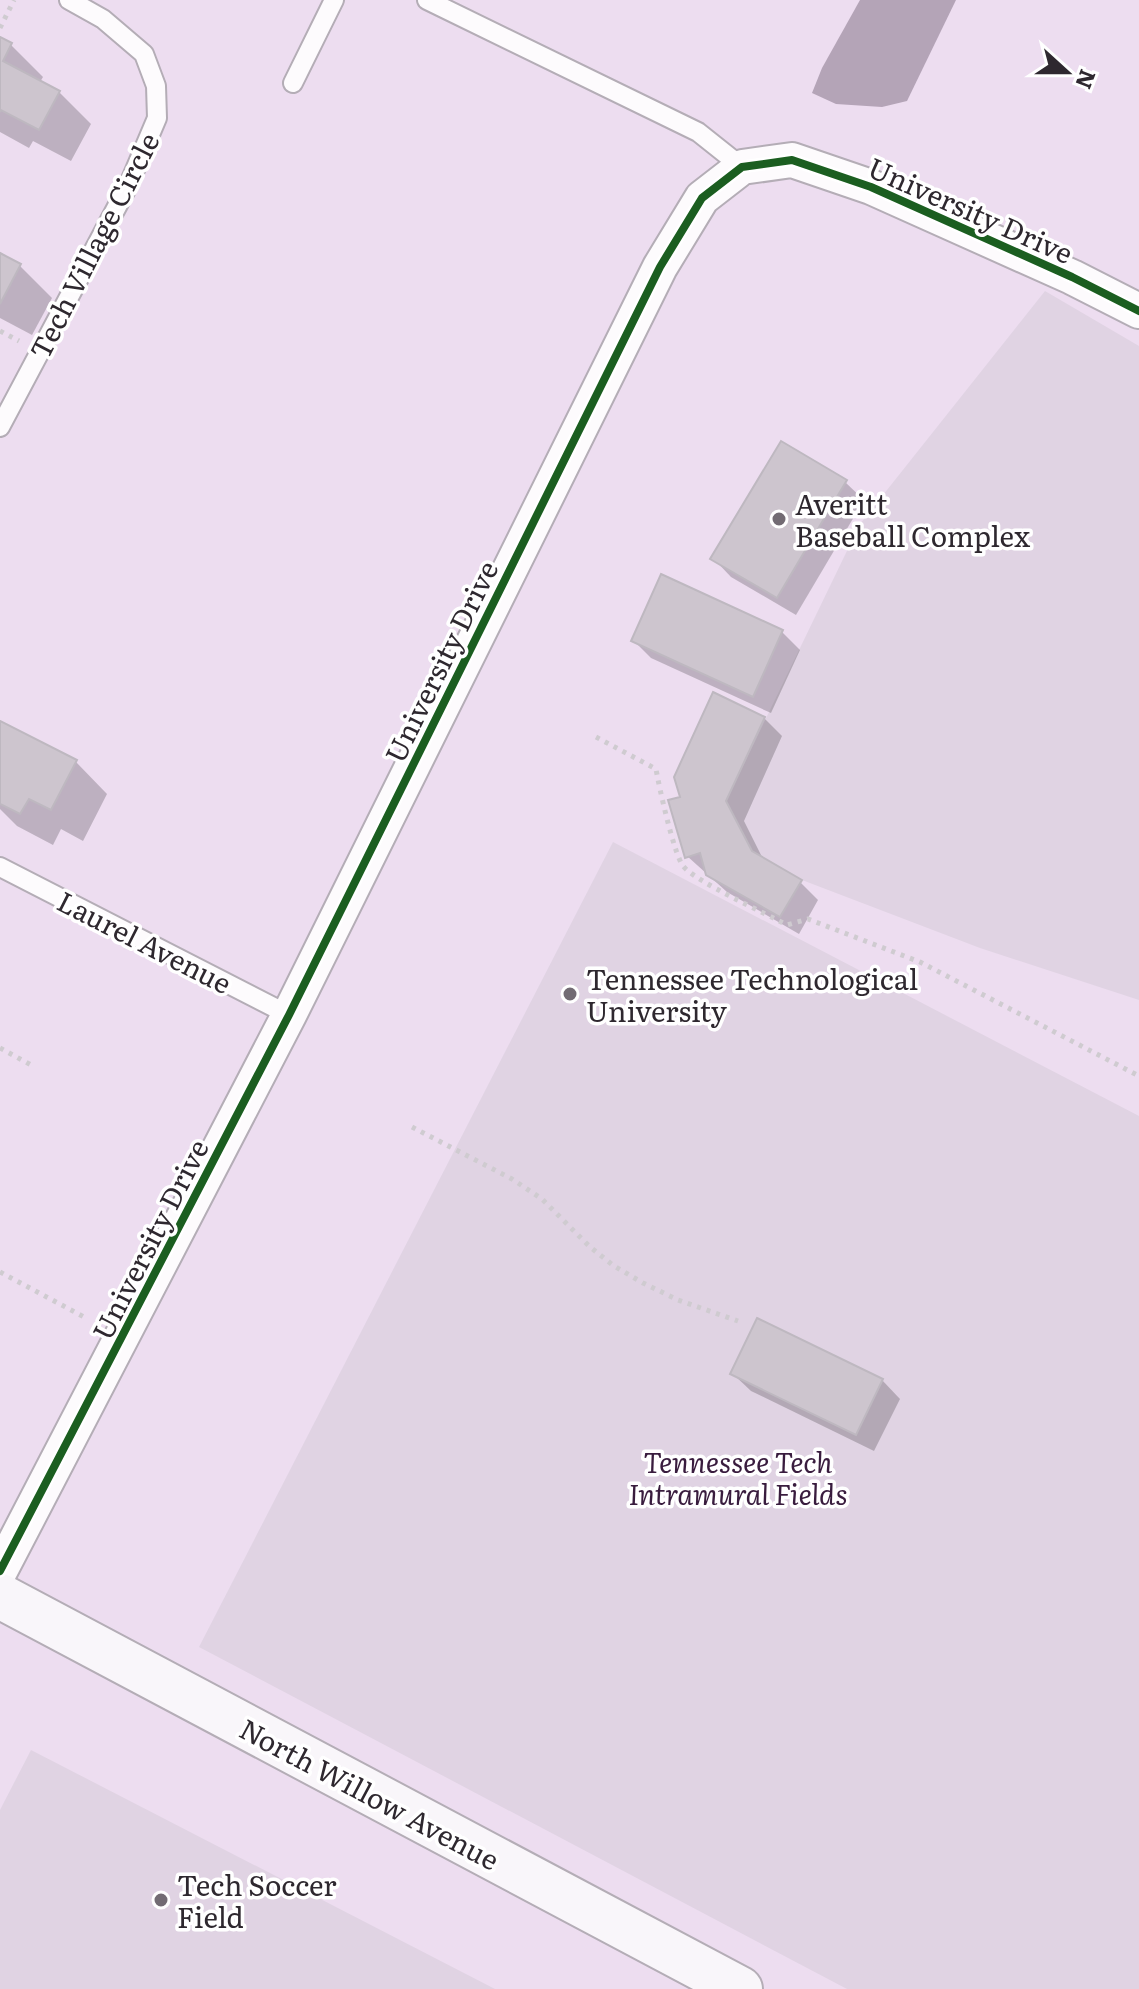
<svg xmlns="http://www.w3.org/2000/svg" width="1139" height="1989" viewBox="0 0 1139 1989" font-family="Literata,serif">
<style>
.built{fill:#edddf0}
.green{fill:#e0d3e3}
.water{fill:#b4a4b7}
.shadow{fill:#0003}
.building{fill:#cdc5ce;stroke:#beb8c0;stroke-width:2}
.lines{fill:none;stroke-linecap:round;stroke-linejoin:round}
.service-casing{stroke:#b4adb6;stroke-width:22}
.minor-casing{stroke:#b4adb6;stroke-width:38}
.secondary-casing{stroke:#b4adb6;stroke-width:48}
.path{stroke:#cfcbd0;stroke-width:5;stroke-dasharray:4 6;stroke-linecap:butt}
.service{stroke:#fdfbfd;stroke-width:18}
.minor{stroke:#fdfbfd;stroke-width:34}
.secondary{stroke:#f9f6fa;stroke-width:44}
.cycleway-casing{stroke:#fff;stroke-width:13}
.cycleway{stroke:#1b5e20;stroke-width:8}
.poi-dot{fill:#726b73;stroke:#fff;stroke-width:3}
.labels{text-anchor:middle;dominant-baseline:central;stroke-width:7;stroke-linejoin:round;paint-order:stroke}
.street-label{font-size:28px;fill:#2e282f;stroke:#fff}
.poi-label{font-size:28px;fill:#2e282f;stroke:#fff;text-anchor:start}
.park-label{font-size:28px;font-style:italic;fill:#391c3e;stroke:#fff}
</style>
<rect width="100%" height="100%" fill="#f0e7f2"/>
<rect class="built" x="0" y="0" width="1139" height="1989"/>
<g class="green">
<path d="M1045 291 1139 346V1000L980 948 802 880 752 851 726 801 860 524Z"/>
<path d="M613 842 1139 1116V1989H847L199 1647Z"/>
<path d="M31 1750 495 1989H0V1810Z"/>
</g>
<path class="water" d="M860 0H956L907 101 882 107 836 104 812 93 822 68Z"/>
<g class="shadow">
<path d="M0 39 11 45 43 77 40 82 59 92 91 124 71 161 33 141 29 148 0 132Z"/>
<path d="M0 252 20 266 52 298 32 335 0 318Z"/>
<path d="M845 482 864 500 796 615 731 577 713 558Z"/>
<path d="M662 577 782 632 800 650 771 713 651 658 633 640Z"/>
<path d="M764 718 782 736 744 821 764 861 800 882 818 900 799 934 727 892 687 856 682 798Z"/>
<path d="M0 723 76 762 107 794 83 841 61 829 53 845 17 826 0 809Z"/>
<path d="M732 1373 882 1380 900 1399 874 1451 751 1391Z"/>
</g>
<g class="building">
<path d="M0 37 12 43 3 61 60 91 39 130 1 110 0 112Z"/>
<path d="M0 253 21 264 0 304Z"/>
<path d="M781 441 847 480 777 598 710 559Z"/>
<path d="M661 574 783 630 753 697 631 641Z"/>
<path d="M713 692 765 717 726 801 752 851 802 880 780 917 706 875 700 853 685 858 668 800 680 797 674 777Z"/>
<path d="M0 721 77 760 51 810 29 799 20 814 0 804Z"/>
<path d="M757 1318 883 1379 856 1435 730 1374Z"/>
</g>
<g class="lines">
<g class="service-casing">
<g id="service">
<path d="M427 0 698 132 742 167"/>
<path d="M293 83 334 0"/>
<path d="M0 427 129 184 157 118 156 86 144 54 103 19 69 0"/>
<path d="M0 867 289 1015"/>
</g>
</g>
<g class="minor-casing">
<path id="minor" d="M0 1571 289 1015 660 267 702 198 742 167 792 160 871 187 1072 277 1139 311"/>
</g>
<g class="secondary-casing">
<path id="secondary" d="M0 1596 740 1989"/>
</g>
<g class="path">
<path d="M0 28 14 0"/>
<path d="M0 331 19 341"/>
<path d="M596 737 656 769C659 787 674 854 683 866 696 882 765 913 787 925L808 919 920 962 1139 1076"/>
<path d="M0 1048 33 1066"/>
<path d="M412 1127 512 1179 542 1199 590 1247 614 1266 643 1283 678 1300 738 1321"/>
<path d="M0 1272 86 1318"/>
</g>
<use href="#service" class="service"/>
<use href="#minor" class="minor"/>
<use href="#secondary" class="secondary"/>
<g class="cycleway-casing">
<path id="cycleway" d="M0 1571 289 1015 660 267 702 198 742 167 792 160 871 187 1072 277 1139 311"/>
</g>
<use href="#cycleway" class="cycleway"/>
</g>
<g class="poi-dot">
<circle cx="779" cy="519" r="8"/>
<circle cx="570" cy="994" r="8"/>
<circle cx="161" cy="1900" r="8"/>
</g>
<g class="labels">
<g class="street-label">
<text transform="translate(971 209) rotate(24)">University Drive</text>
<text transform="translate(93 245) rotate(-63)">Tech Village Circle</text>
<text transform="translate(440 661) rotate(-64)">University Drive</text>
<text transform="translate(145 941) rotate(27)">Laurel Avenue</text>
<text transform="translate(149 1239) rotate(-63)">University Drive</text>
<text transform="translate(370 1793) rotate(28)">North Willow Avenue</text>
</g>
<g class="poi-label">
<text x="795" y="503">Averitt<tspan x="795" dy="32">Baseball Complex</tspan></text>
<text x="586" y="978">Tennessee Technological<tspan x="586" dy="32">University</tspan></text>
<text x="177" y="1884">Tech Soccer<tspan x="177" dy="32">Field</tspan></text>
</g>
<g class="park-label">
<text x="738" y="1461">Tennessee Tech<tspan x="738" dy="32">Intramural Fields</tspan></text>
</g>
</g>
<g transform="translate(1067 72) rotate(111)" stroke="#ffffff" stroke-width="6" paint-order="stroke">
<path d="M0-6L14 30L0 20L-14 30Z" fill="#2e282f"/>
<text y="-12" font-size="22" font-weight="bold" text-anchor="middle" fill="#2e282f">N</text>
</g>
</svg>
